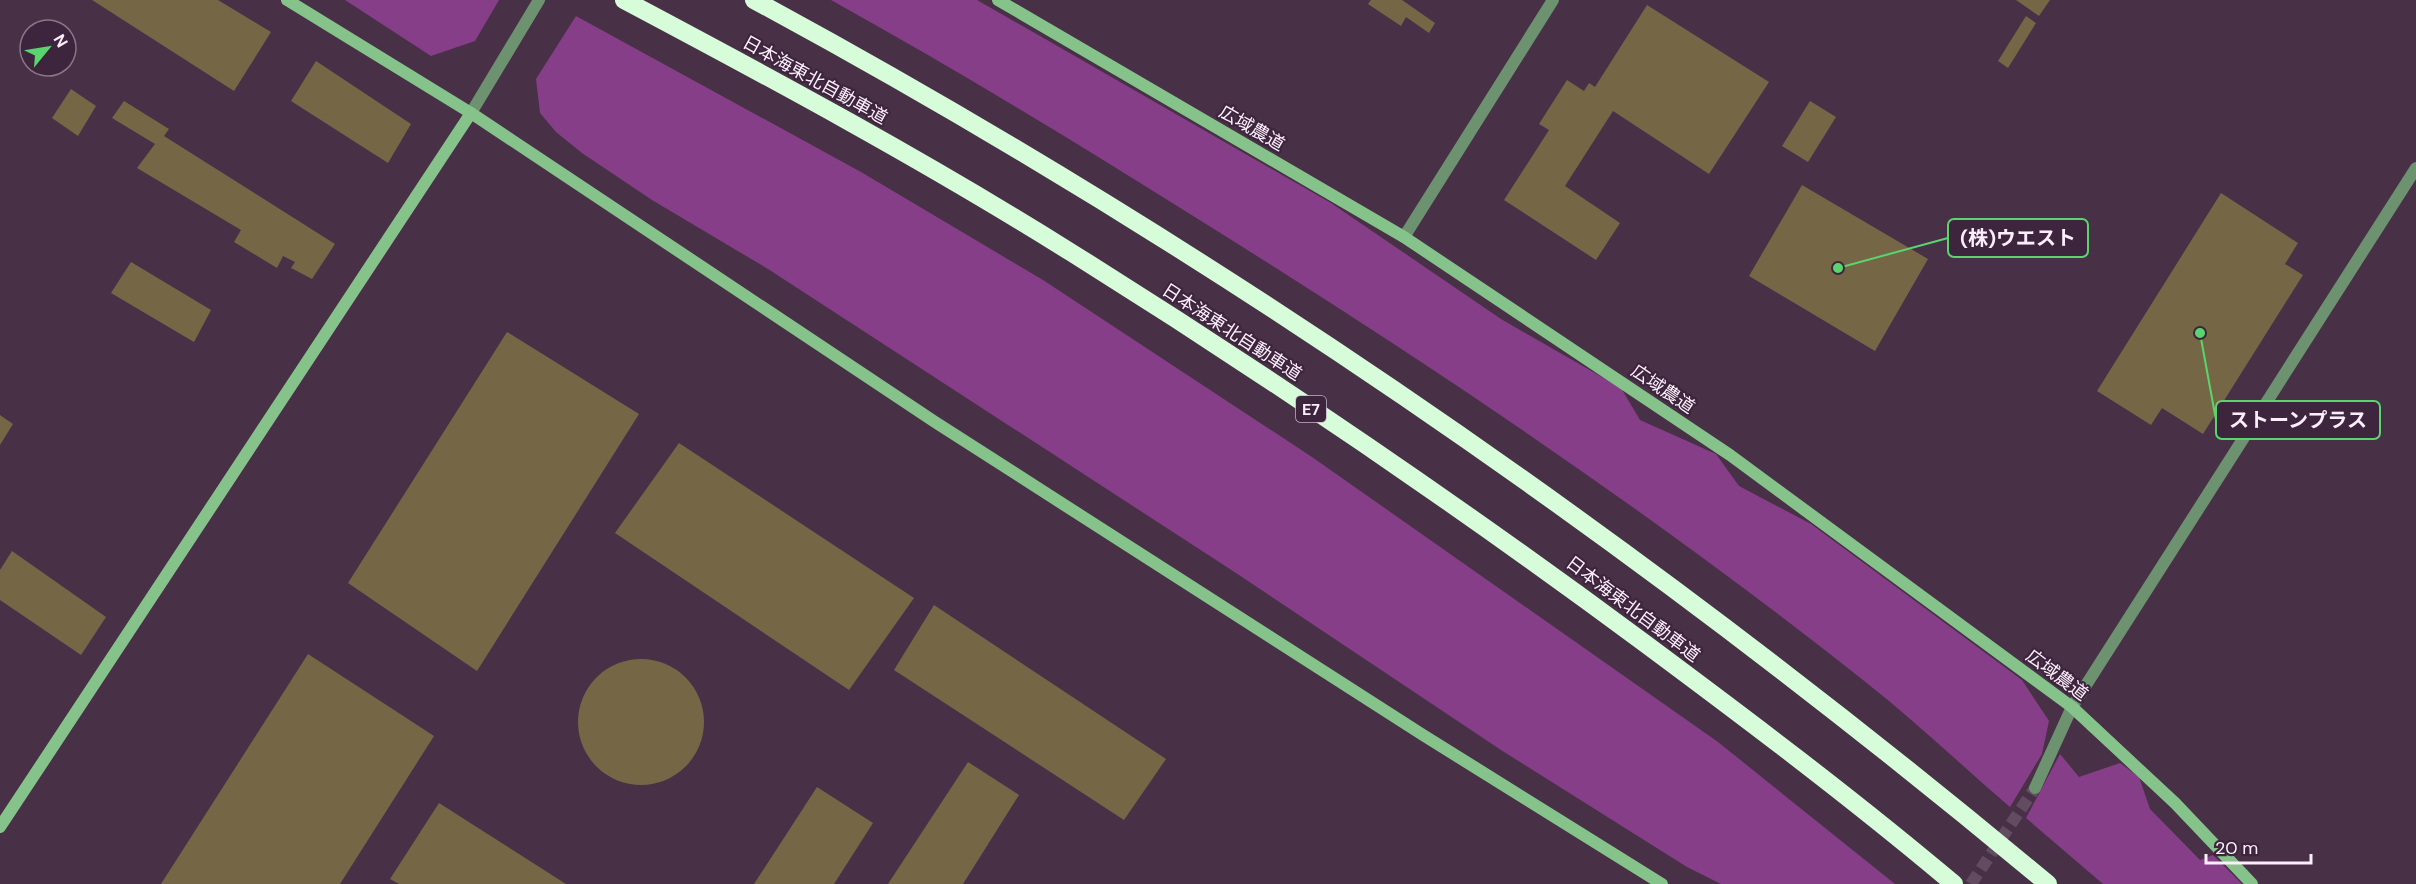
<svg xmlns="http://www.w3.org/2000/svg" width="2416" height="884" viewBox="0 0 2416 884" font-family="'DM Sans','Noto Sans JP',sans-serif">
	<rect width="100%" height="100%" fill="#483047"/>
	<g fill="#873e89">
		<polygon points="345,0 499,0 475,41 431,56"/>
		<path d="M831,0H977L1331,203L1501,319L1621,388L1640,420L1716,454L1739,486L1811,524L2022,680L2049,721L2042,754L2010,807C1961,765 1914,720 1863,680C1656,516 1438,369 1214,229C1088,150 961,72 831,0Z"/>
		<polygon points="576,16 861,172 1043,280 1312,457 1718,742 1895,884 1721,884 1687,867 1501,750 1236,573 768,269 652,200 582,153 556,132 540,113 536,79"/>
		<polygon points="2060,754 2079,777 2120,763 2139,777 2150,809 2200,860 2213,855 2242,884 2103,884 2026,818"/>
	</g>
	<g fill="#756646">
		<polygon points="92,0 218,0 271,32 234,91"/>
		<polygon points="1371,0 1402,0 1435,23 1429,33 1406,17 1401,26 1368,4"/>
		<polygon points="2016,0 2050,0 2039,16"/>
		<polygon points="1647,5 1769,82 1709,174 1613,111 1565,186 1620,223 1596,260 1504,200 1549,130 1539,124 1567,80 1584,91 1589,83 1595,87"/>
		<polygon points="2026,16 2036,23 2008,68 1998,61"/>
		<polygon points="316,61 411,124 388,163 291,101"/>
		<polygon points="71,89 96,106 78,136 52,118"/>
		<polygon points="124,101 169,129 164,136 335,244 312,279 291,268 295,262 283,256 277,268 234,242 241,230 137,168 155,144 112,118"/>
		<polygon points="1810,101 1836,117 1808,162 1782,146"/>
		<polygon points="1802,185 1928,259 1875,351 1749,276"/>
		<polygon points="2221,193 2298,243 2285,264 2303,275 2203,434 2162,408 2151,425 2097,391"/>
		<polygon points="131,262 211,310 194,342 111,293"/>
		<polygon points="507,332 639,414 477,671 348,583"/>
		<polygon points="0,415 13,424 0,445"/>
		<polygon points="679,443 914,598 849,690 615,533"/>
		<polygon points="12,551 106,617 81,655 0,600 0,570"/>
		<polygon points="934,605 1166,759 1124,820 894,670"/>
		<polygon points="308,654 434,736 340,884 161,884"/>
		<circle cx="641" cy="722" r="63"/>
		<polygon points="968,762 1019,795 963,884 888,884"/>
		<polygon points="817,787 873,823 834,884 754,884"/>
		<polygon points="439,803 566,884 399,884 390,879"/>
	</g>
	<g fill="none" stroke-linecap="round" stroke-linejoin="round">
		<polyline stroke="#634c62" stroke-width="12" stroke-dasharray="12 6" stroke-linecap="butt" points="1971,884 2035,788"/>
		<g stroke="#6c926f" stroke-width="12">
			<polyline points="471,113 539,0"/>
			<polyline points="1404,237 1553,0"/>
			<polyline points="2035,788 2072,707 2416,168"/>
		</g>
		<g stroke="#86c38b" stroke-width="12">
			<polyline points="287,0 471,113 935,422 1423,735 1662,884"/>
			<polyline points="998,0 1404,237 1730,455 2072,707 2175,803 2252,884"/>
			<polyline points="0,827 471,113"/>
		</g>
		<g stroke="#d7fcd9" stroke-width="18">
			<path d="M624,0C775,80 927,162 1072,253C1267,375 1458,505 1643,642C1748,720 1853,799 1954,884"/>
			<path d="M754,0C1215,249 1646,549 2048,884"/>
		</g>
	</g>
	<g text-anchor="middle" stroke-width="4.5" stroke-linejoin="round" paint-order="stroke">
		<rect fill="#3d263d" stroke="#c3b2c3" stroke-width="1.5" x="1296" y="396" width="30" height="26" rx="4.5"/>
		<g font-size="16" font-weight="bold" fill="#fdeefc">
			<text x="1311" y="415">E7</text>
		</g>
		<g font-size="18" fill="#fdeefc" stroke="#3d263d">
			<text transform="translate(815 80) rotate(29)" y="6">日本海東北自動車道</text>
			<text transform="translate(1252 128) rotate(30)" y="6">広域農道</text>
			<text transform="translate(1232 332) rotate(33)" y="6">日本海東北自動車道</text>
			<text transform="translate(1663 389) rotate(34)" y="6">広域農道</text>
			<text transform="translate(1633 609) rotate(37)" y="6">日本海東北自動車道</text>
			<text transform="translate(2057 675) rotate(37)" y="6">広域農道</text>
		</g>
	</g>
	<path fill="none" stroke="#5ad56e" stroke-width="2" d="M1838 268L1948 238M2200 333L2216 420"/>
	<g fill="#5ad56e" stroke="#3d263d" stroke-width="2">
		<circle cx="1838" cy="268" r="6"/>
		<circle cx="2200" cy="333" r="6"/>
	</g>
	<g fill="#3d263d" stroke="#5ad56e" stroke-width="2">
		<rect x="1948" y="219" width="140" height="38" rx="6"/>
		<rect x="2216" y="401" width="164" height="38" rx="6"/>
	</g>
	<g font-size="20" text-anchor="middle" font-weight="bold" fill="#fdeefc">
		<text x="2018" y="245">(株)ウエスト</text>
		<text x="2298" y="427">ストーンプラス</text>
	</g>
	<g transform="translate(48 48) rotate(60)"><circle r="28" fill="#3d263d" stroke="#8a7689" stroke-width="1.5"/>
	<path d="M0-4.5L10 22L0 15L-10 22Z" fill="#5ad56e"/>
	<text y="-9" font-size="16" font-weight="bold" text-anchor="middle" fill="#fdeefc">N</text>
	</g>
	<path d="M2206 854v9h105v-9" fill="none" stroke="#fdeefc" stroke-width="3"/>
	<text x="2215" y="854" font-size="18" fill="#fdeefc" stroke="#3d263d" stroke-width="4.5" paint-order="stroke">20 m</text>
</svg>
